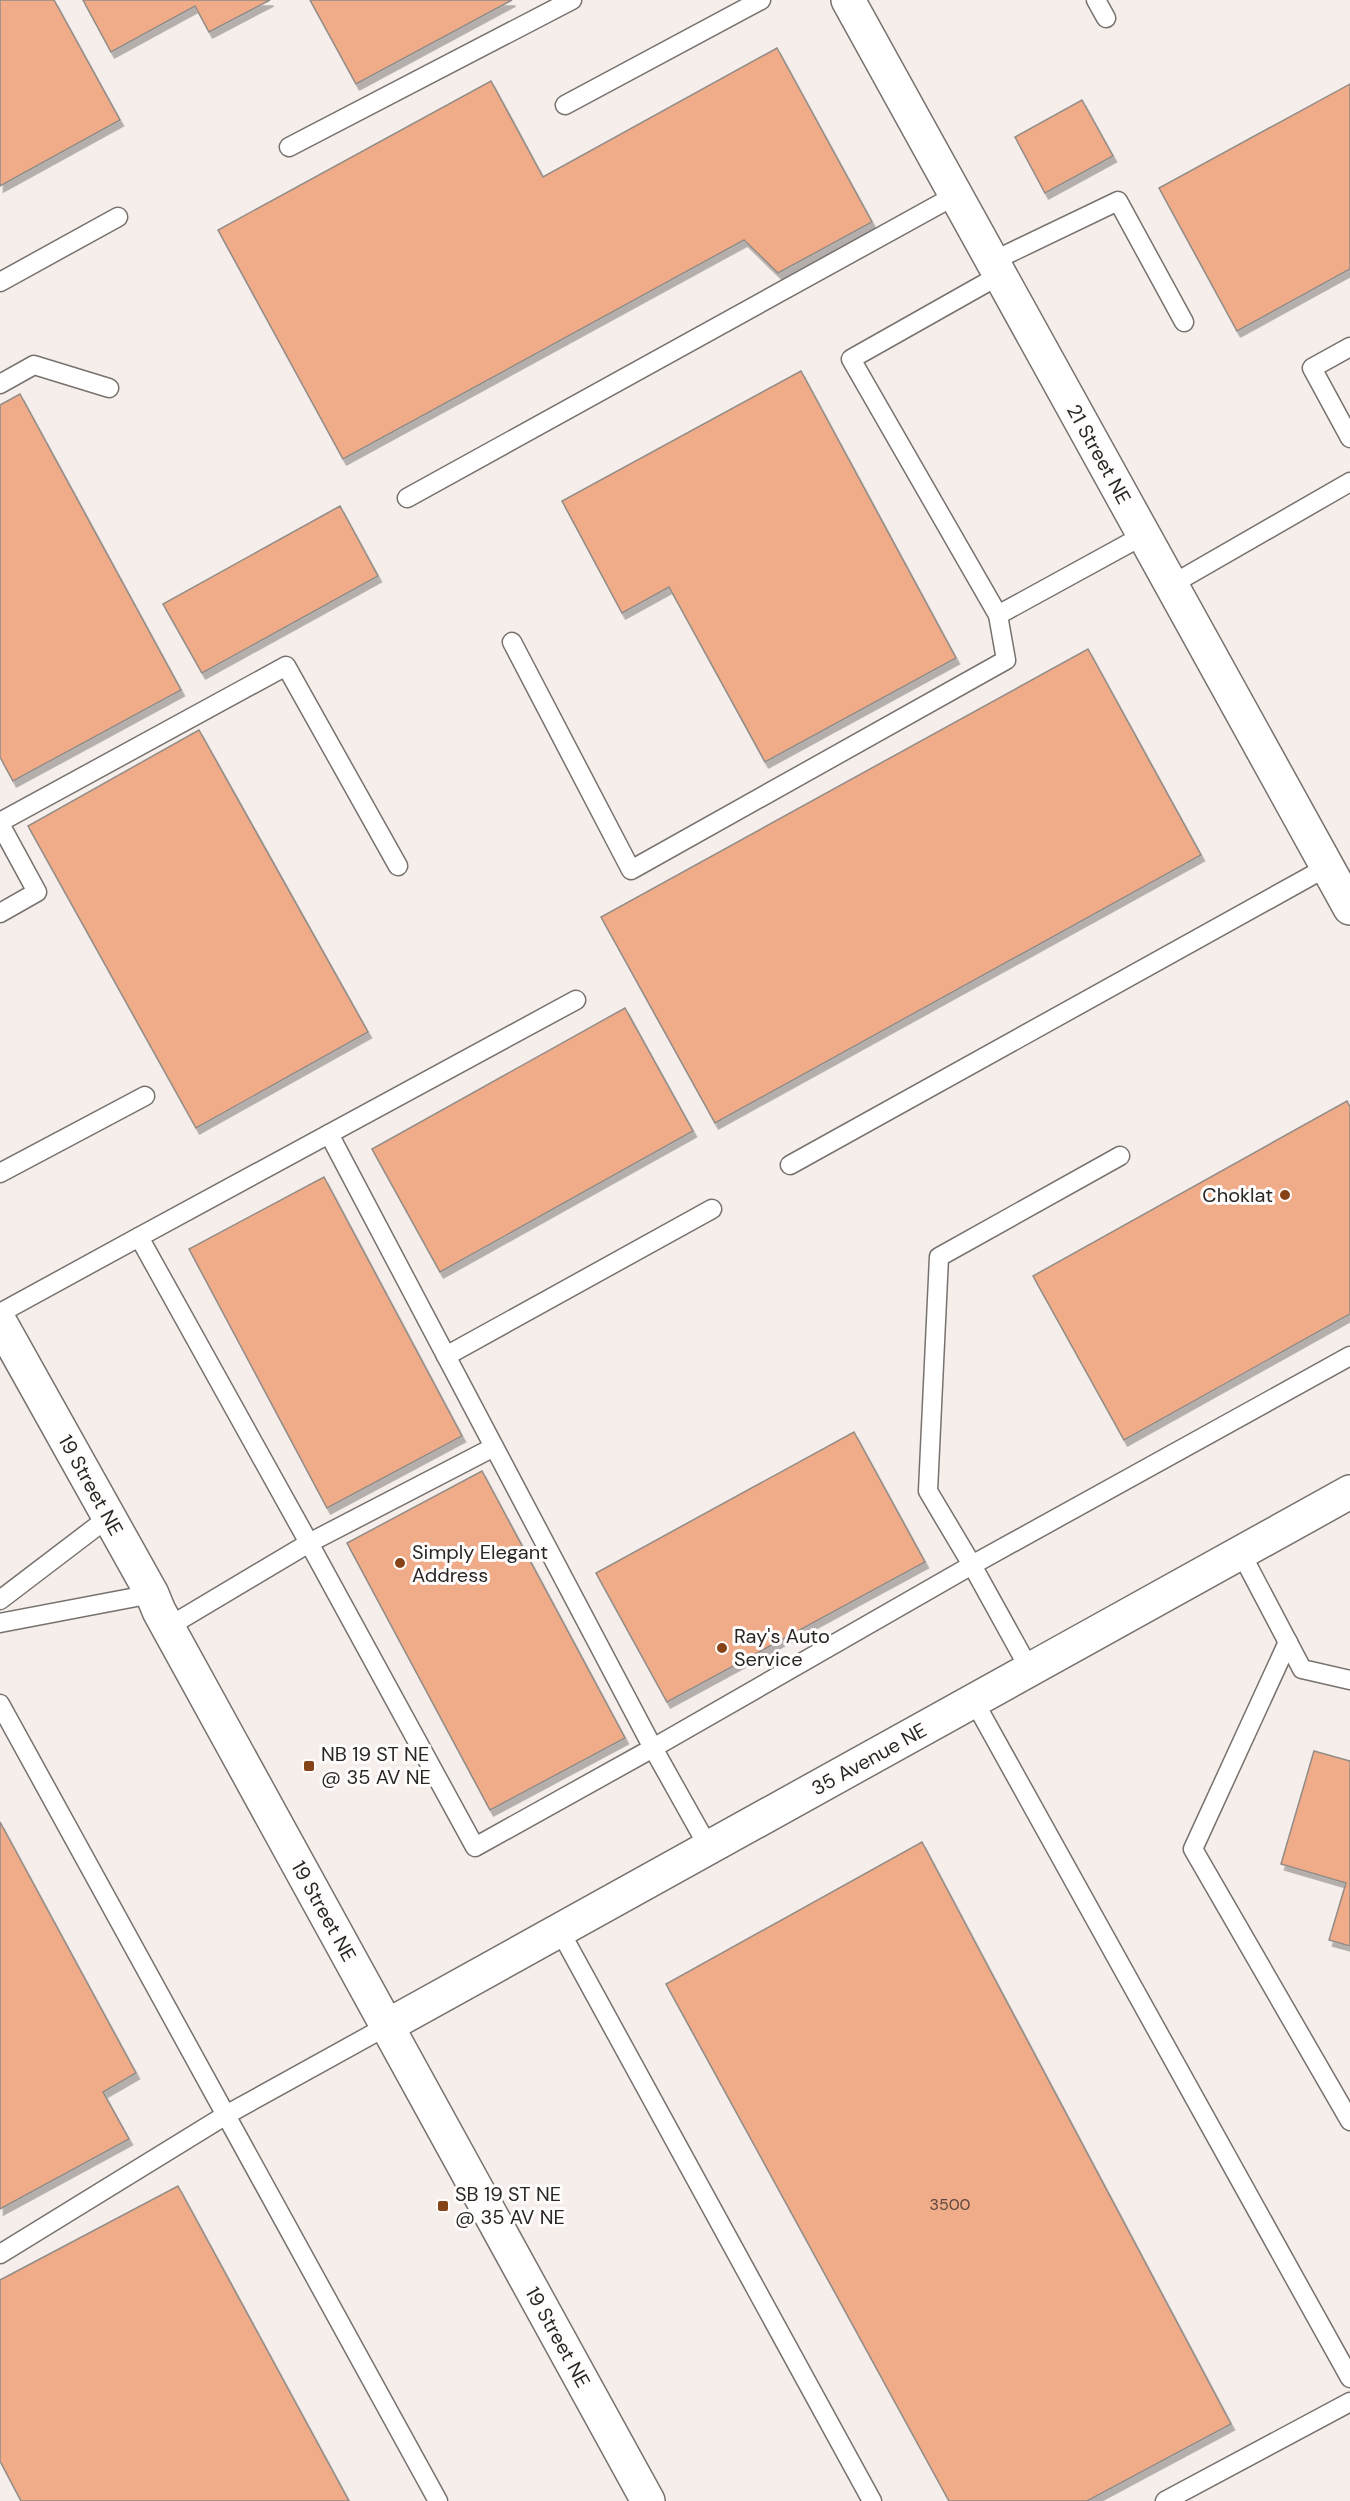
<svg xmlns="http://www.w3.org/2000/svg" width="1350" height="2501" viewBox="0 0 1350 2501" font-family="'DM Sans',sans-serif">
	<defs>
		<filter id="shadow"><feDropShadow dx="3.5" dy="6" stdDeviation="0" flood-color="#0004"/></filter>
	</defs>
	<rect width="100%" height="100%" fill="#f5eeea"/>
	<g fill="#f0ac88" stroke="#928c88" stroke-width="1.5" filter="url(#shadow)">
		<polygon points="0,0 54,0 120,120 0,186"/>
		<polygon points="83,0 270,0 209,32 195,6 111,52"/>
		<polygon points="310,0 512,0 356,84"/>
		<polygon points="777,48 872,222 778,273 744,240 343,459 218,230 491,81 543,177"/>
		<polygon points="1350,84 1350,269 1237,331 1159,188"/>
		<polygon points="1082,100 1113,156 1045,193 1015,137"/>
		<polygon points="801,371 956,658 765,762 669,587 622,613 562,501"/>
		<polygon points="20,394 181,690 13,781 0,757 0,405"/>
		<polygon points="340,506 378,576 202,673 163,604"/>
		<polygon points="1088,649 1201,855 715,1123 601,917"/>
		<polygon points="199,730 368,1032 196,1128 28,826"/>
		<polygon points="625,1008 693,1131 440,1272 372,1149"/>
		<polygon points="1347,1101 1350,1107 1350,1314 1124,1440 1033,1276"/>
		<polygon points="324,1177 462,1436 327,1508 189,1249"/>
		<polygon points="854,1432 925,1562 667,1702 596,1573"/>
		<polygon points="482,1471 625,1738 490,1810 347,1543"/>
		<polygon points="1314,1751 1350,1761 1350,1946 1329,1940 1346,1883 1281,1864"/>
		<polygon points="0,1822 136,2073 103,2092 129,2139 0,2209"/>
		<polygon points="922,1842 1231,2424 1087,2501 949,2501 666,1984"/>
		<polygon points="178,2186 349,2501 21,2501 0,2461 0,2280"/>
	</g>
	<g fill="none" stroke-linecap="round" stroke-linejoin="round">
		<g stroke="#78726e" stroke-width="21">
			<g id="lane">
				<polyline points="1096,0 1106,18"/>
				<polyline points="565,105 761,0"/>
				<polyline points="289,147 572,0"/>
				<polyline points="993,261 1118,201 1184,322"/>
				<polyline points="1000,275 851,359 998,615 1144,535"/>
				<polyline points="0,282 118,217"/>
				<polyline points="1350,347 1312,368 1350,438"/>
				<polyline points="0,384 34,365 109,388"/>
				<polyline points="407,498 956,195"/>
				<polyline points="1171,585 1350,482"/>
				<polyline points="512,642 631,870 1006,660 998,615"/>
				<polyline points="0,822 286,666 398,866"/>
				<polyline points="0,824 37,892 0,913"/>
				<polyline points="790,1165 1327,867"/>
				<polyline points="0,1173 145,1096"/>
				<polyline points="139,1237 576,1000"/>
				<polyline points="0,1313 139,1237 309,1543 494,1447"/>
				<polyline points="446,1356 712,1209"/>
				<polyline points="1241,1553 1302,1669 1350,1680"/>
				<polyline points="0,1600 109,1517"/>
				<polyline points="0,1623 152,1594"/>
				<polyline points="168,1627 309,1543 475,1847 653,1748 329,1134"/>
				<polyline points="1288,1642 1193,1849 1350,2121"/>
				<polyline points="1030,1670 972,1565 1350,1356"/>
				<polyline points="974,1701 1350,2378"/>
				<polyline points="0,1704 438,2501"/>
				<polyline points="709,1848 653,1748 972,1565 928,1491 939,1257 1120,1156"/>
				<polyline points="560,1931 872,2501"/>
				<polyline points="0,2254 226,2115 387,2026"/>
				<polyline points="1165,2501 1350,2402"/>
			</g>
		</g>
		<g stroke="#78726e" stroke-width="36">
			<g id="street">
				<polyline points="848,0 1350,908"/>
				<polyline points="387,2026 1350,1492"/>
			</g>
		</g>
		<g stroke="#78726e" stroke-width="36">
			<polyline id="secondary" points="0,1322 152,1594 159,1611 648,2501"/>
		</g>
		<use href="#lane" stroke="#fff" stroke-width="18"/>
		<use href="#street" stroke="#fff" stroke-width="33"/>
		<use href="#secondary" stroke="#fff" stroke-width="33"/>
	</g>
	<g fill="#874318" stroke="#fffcfb" stroke-width="2">
		<circle cx="1285" cy="1195" r="6"/>
		<circle cx="400" cy="1563" r="6"/>
		<circle cx="722" cy="1648" r="6"/>
		<rect x="303" y="1760" width="12" height="12" rx="3"/>
		<rect x="437" y="2200" width="12" height="12" rx="3"/>
	</g>
	<g text-anchor="middle" stroke-width="6" stroke-linejoin="round" paint-order="stroke">
		<g font-size="16" fill="#5b483e">
			<text x="950" y="2210">3500</text>
		</g>
		<g font-size="20" fill="#292725" stroke="#fffcfb">
			<text transform="translate(1099 454) rotate(61)" y="7">21 Street NE</text>
			<text transform="translate(91 1485) rotate(61)" y="7">19 Street NE</text>
			<text transform="translate(869 1759) rotate(-29)" y="7">35 Avenue NE</text>
			<text transform="translate(324 1911) rotate(61)" y="7">19 Street NE</text>
			<text transform="translate(558 2337) rotate(61)" y="7">19 Street NE</text>
		</g>
		<g font-size="20" fill="#292725" stroke="#fffcfb" text-anchor="start">
			<text x="1273" y="1202" text-anchor="end">Choklat</text>
			<text x="412" y="1559">Simply Elegant<tspan x="412" dy="23">Address</tspan></text>
			<text x="734" y="1643">Ray's Auto<tspan x="734" dy="23">Service</tspan></text>
			<text x="321" y="1761">NB 19 ST NE<tspan x="321" dy="23">@ 35 AV NE</tspan></text>
			<text x="455" y="2201">SB 19 ST NE<tspan x="455" dy="23">@ 35 AV NE</tspan></text>
		</g>
	</g>
</svg>
